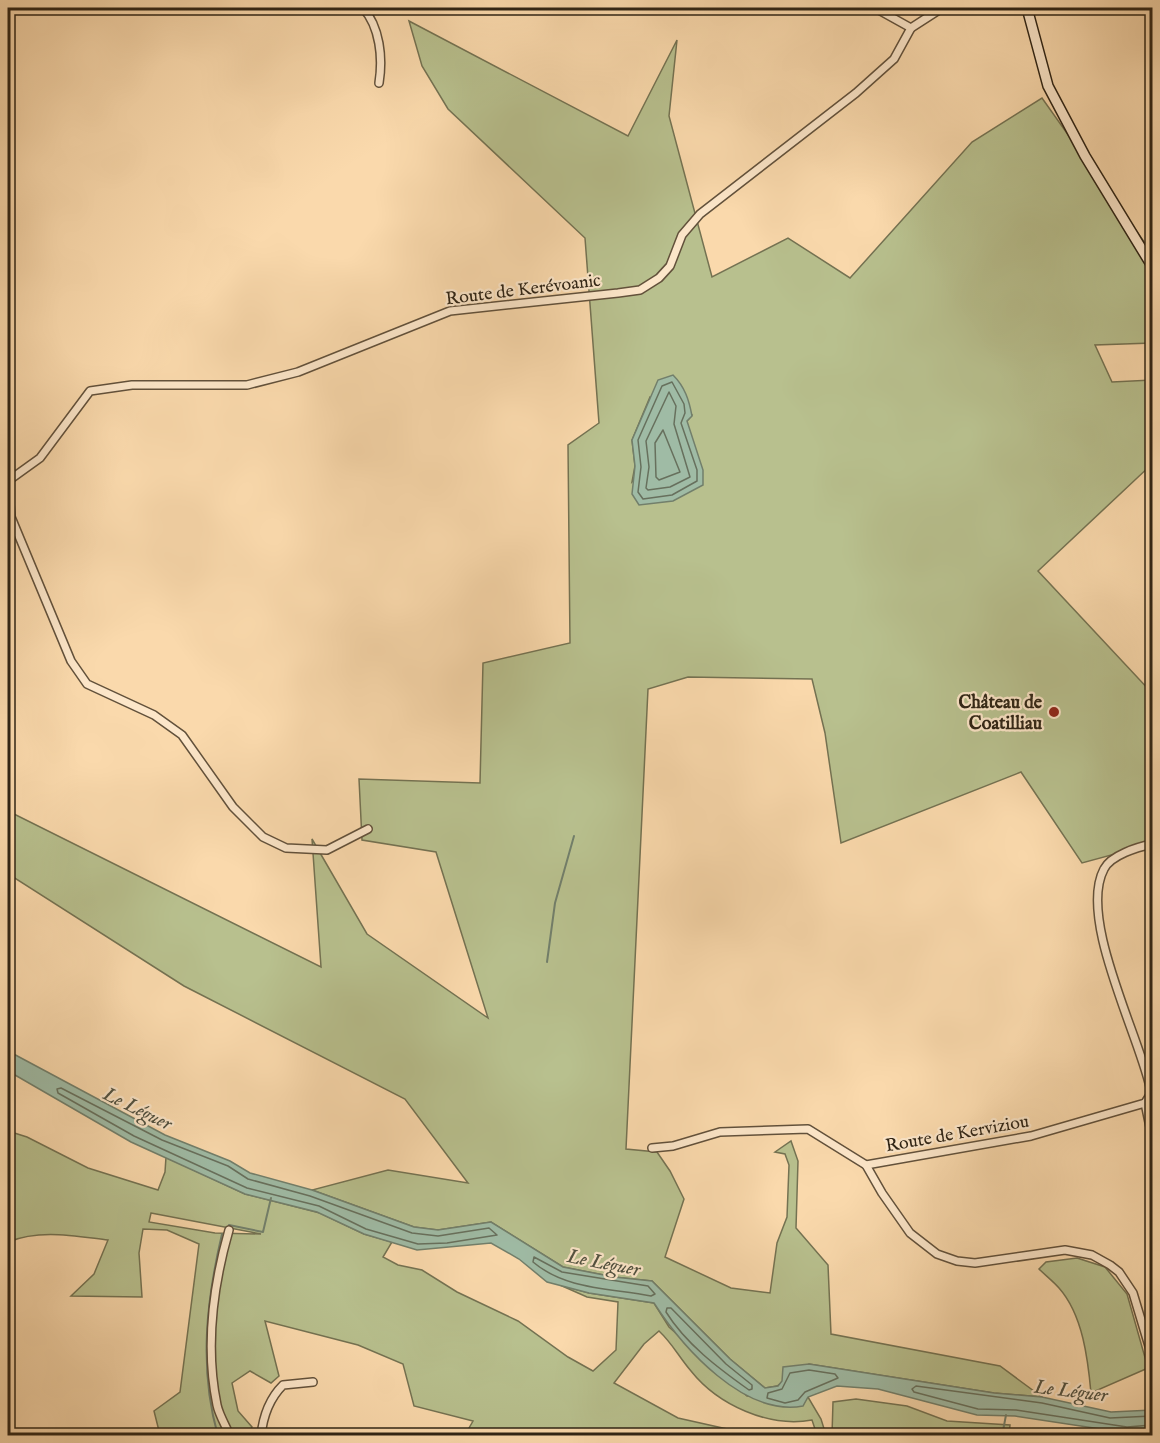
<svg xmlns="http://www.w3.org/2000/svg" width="1160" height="1443" viewBox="0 0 1160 1443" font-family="'IM FELL English',serif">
	<rect width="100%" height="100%" fill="#fad9ac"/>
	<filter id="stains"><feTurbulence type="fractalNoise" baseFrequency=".00333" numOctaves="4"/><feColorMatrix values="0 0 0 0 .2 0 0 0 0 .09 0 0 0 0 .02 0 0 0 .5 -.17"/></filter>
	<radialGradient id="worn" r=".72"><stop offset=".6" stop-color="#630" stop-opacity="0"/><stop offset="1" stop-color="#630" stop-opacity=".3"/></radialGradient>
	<g fill="#b8c08e" stroke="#747252" stroke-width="1.5" fill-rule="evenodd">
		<path d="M409,21L628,136L677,40L669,116L712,277L788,238L850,278L972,142L1042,98L1152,253V343L1095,345L1112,382L1152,380V464L1038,571L1152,693V844L1082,863L1021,772L841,843L825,733L812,679L688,677L648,689L626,1149L657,1152L670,1171L684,1199L665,1257L731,1288L770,1293L777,1243L787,1217L789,1165L785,1154L775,1152L791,1141L798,1161L796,1228L828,1265L831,1334L1000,1366L1042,1397L994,1393L809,1364L777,1386L765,1388L730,1359L652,1281L614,1277L563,1267L491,1222L438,1230L414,1227L312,1190L388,1170L468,1183L405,1099L184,986L13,877L8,870V811L321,967L312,839L367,934L488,1018L436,852L362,840L359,779L480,783L483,663L570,643L568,445L599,423L585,238L448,109L422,66ZM650,397L692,415L687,421L688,431L632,482L635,466L632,440Z"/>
		<path d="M8,1131L27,1137L88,1168L158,1190L165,1172L166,1157L245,1194L320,1213L364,1234L392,1242L383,1257L398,1265L422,1270L457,1292L518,1321L568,1357L593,1371L616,1350L618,1302L587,1297L560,1285L589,1293L654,1303L669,1327L747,1396L808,1397L821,1419L826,1435H817L812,1420C769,1428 718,1405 691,1371C679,1357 672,1343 659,1331L644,1344L614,1383L678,1418L754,1435H465L473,1421L414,1406L403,1364L358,1345L265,1321L279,1376L271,1383L250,1371L232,1383L238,1411L252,1427L249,1435H160L154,1411L180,1392L199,1244L167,1230L143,1229L139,1253L142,1297L71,1296L94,1274L108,1240C74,1236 40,1229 8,1242ZM151,1213L261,1234L215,1233L149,1222Z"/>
		<path d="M1077,1258L1105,1267L1127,1294L1148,1368L1091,1393C1088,1360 1083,1315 1059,1288C1053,1281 1045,1275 1039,1269L1046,1262Z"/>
		<polygon points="856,1399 907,1406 947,1421 1010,1425 1009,1435 832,1435 833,1402"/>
	</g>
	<g fill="#9fbba5" stroke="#727f6b" stroke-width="1.5">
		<path d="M673,375C685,387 689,400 692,416L687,421L703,470V485L673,501L639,505L632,494L635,466L632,440L658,380Z"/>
		<path d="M8,1051L165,1135L230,1161L250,1173L312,1190L414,1227L438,1230L491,1222L563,1267L614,1277L652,1281L730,1359L765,1388L778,1386L782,1381L783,1367L809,1364L994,1393L1042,1397L1111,1412L1152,1410V1431L1127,1433L1015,1416L977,1415L878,1389L837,1386L808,1397L803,1406C744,1417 683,1348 654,1303L589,1293L547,1282L519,1259L491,1243L417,1250L364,1234L317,1212L245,1194L131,1142L8,1071Z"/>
	</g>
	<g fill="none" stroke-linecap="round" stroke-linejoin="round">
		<g stroke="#67705d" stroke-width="1.5">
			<polygon points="672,382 684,404 685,413 681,423 697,470 697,481 672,495 643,499 638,492 641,467 638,440 662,386"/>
			<polygon points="669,392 676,406 674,424 690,477 670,487 648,490 646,488 649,467 646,441"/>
			<polygon points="663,430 680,472 659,480 656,477 655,443"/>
			<polygon points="61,1088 162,1140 228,1166 248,1179 310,1196 412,1233 438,1236 489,1228 497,1235 447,1243 418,1244 366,1229 319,1206 247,1188 134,1136 58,1093 57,1089"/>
			<path d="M534,1257L562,1272L648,1286L655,1294L651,1296C611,1288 566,1290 533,1262Z"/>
			<path d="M667,1308H671L726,1364L752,1385V1389L749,1390C718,1368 686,1344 666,1312Z"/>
			<polygon points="809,1370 835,1374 838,1378 805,1392 798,1400 785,1403 767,1398 768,1393 782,1389 790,1373"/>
			<polyline points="1152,1416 1110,1418 1042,1403 916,1386 912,1389 914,1392 978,1409 1016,1410 1127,1427 1152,1425"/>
		</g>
		<g stroke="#727f6b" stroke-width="2">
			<polyline points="547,962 555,903 574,836"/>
			<polyline points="229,1225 263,1232 271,1198"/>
			<path d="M218,1436C199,1369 206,1302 222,1234"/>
			<polyline points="1002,1436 1006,1415"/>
		</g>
		<g stroke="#62513b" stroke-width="10">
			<g id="minor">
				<path d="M363,8C380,27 383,58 379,83"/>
				<polyline points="875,8 911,28"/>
				<polyline points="8,481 40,458 90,391 132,385 247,385 298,372 450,311 618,293 640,290 659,278 670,266 682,235 700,214 856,93 894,59 911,28 942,8"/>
				<polyline points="8,481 11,517 71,661 87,684 154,715 182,735 233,807 263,837 286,848 327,850 368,829"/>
				<polyline points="1145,1103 1152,1137"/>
				<polyline points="652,1148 673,1146 720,1132 808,1129 866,1165 882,1193 910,1233 937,1254 957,1261 975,1263 1065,1250 1092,1255 1110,1265 1119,1272 1133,1293 1152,1356"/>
				<path d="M866,1165L1031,1136L1145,1103L1150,1095V1087C1138,1033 1078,918 1104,869C1111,855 1138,847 1152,844"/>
				<path d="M229,1230C213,1286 205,1347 217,1405C219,1415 226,1426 230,1436"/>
				<path d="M261,1436C263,1416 270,1398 283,1385L313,1382"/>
			</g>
		</g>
		<g stroke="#2f2415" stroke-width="12">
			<polyline id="secondary" points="1027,8 1048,86 1085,156 1152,266"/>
		</g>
		<use href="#minor" stroke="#fce6c9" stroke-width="7"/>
		<use href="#secondary" stroke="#fce6c9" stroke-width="9"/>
	</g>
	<circle fill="#8f2418" stroke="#fce6c9" stroke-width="2" cx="1054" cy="712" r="6"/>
	<g text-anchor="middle" stroke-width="4.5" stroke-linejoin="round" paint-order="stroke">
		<g font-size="18" fill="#2f2415" stroke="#fce6c9">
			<text transform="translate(523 289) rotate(-7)" y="6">Route de Kerévoanic</text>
			<text transform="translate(957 1133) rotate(-10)" y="6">Route de Kerviziou</text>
		</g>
		<g font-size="18" font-weight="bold" fill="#2f2415" stroke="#fce6c9" text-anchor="end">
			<text x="1042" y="708">Château de<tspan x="1042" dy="21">Coatilliau</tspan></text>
		</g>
		<g font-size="20" font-style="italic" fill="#515140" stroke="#fce6c9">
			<text transform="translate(138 1108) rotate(26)" y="7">Le Léguer</text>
			<text transform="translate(604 1262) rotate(11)" y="7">Le Léguer</text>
			<text transform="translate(1071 1390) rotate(7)" y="7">Le Léguer</text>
		</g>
	</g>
	<rect width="1160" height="1443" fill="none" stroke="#fad9ac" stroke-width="30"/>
	<rect x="9" y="9" width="1142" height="1425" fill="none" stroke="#2f2415" stroke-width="3"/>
	<rect x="15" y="15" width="1130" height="1413" fill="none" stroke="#2f2415" stroke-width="1.5"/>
	<rect width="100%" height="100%" filter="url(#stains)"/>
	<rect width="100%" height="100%" fill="url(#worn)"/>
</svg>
